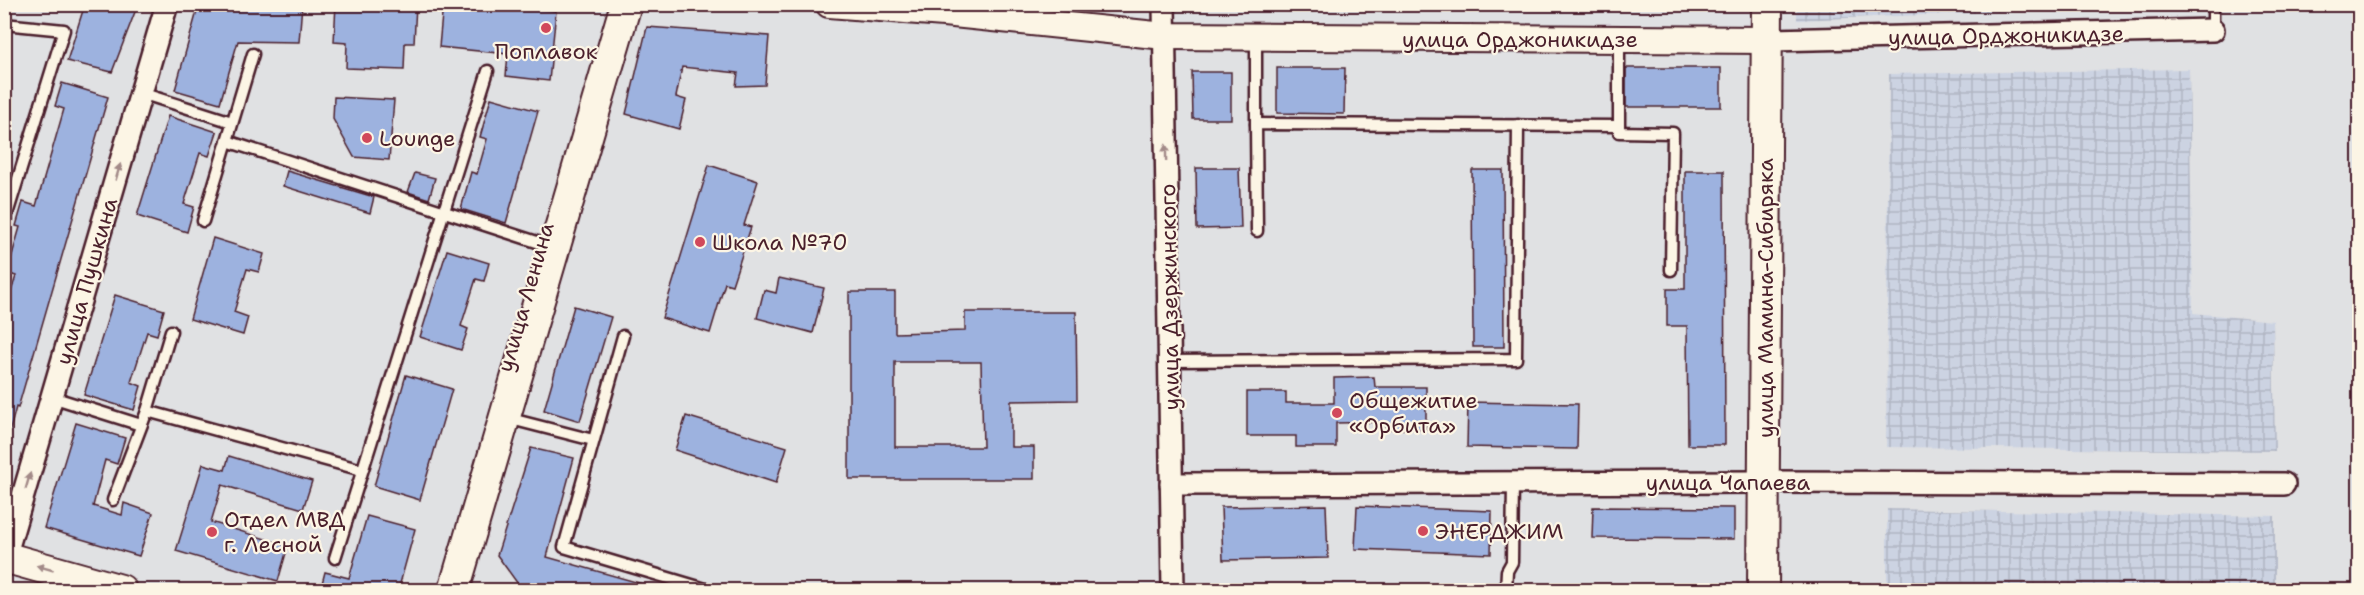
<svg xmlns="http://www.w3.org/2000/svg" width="2364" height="595" viewBox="0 0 2364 595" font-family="'Shantell Sans',sans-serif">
	<defs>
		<pattern id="industrial-grid" width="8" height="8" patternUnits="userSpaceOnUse" patternTransform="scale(1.5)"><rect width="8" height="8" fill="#ccd3e2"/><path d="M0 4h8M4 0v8" fill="none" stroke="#b1b5c2"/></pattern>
	</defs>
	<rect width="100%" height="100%" fill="#e0e1e3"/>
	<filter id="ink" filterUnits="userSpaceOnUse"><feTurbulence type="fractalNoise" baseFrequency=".0167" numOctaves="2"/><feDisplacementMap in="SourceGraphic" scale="12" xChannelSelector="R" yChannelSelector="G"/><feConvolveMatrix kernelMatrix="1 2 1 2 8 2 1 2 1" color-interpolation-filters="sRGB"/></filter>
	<g filter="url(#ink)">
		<g fill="url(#industrial-grid)">
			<polygon points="1797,4 2169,4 2169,5 1797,20"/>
			<polygon points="2189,69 2193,313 2273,321 2275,451 1886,447 1889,74"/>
			<polygon points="1887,509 2275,516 2275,590 1887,590"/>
		</g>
		<g fill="#9db2df" stroke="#4a1f2b" stroke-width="1.5" fill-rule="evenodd">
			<polygon points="85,4 138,4 112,72 67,61"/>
			<polygon points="199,4 302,4 299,42 238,41 220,103 175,90"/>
			<polygon points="336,4 416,4 414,43 405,43 404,70 346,68 347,43 334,42"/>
			<polygon points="443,4 494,4 556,11 549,81 506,76 508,54 439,47"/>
			<polygon points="647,27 769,36 765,85 736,86 738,73 682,67 676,97 686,100 679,129 626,114"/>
			<polygon points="1277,68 1345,68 1344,114 1277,113"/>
			<rect x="1626" y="68" width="95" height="39"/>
			<polygon points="1192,72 1231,72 1231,119 1193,119"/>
			<polygon points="62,83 108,97 18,408 16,407 9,434 4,433 4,314 16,276 7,273 20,227 16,226 23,202 36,206 64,109 55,106"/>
			<polygon points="334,97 394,100 389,160 354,157 333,119"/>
			<polygon points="491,98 538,111 506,223 461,209 471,172 477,174 487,139 480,137"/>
			<polygon points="168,116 217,132 209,156 200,153 184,204 194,207 187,232 137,216"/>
			<polygon points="709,165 758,181 744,225 751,227 732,285 725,283 710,333 662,318"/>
			<polygon points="1196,168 1239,168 1241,228 1197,229"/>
			<polygon points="1472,170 1503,170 1504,347 1473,347"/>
			<polygon points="287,171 374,197 370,213 283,186"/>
			<polygon points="1685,171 1724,171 1725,445 1688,445 1687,326 1667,326 1667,289 1685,289"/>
			<polygon points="415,173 435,178 429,199 408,192"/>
			<polygon points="213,238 264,254 259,272 247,269 234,312 248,317 243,335 190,319"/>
			<polygon points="447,250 489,263 484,281 476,279 461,326 468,329 461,350 420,337"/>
			<polygon points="779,278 824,288 813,333 757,318 764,290 776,293"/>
			<path d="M849,292H895V333L965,331V312H1076L1077,400L1011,401V447H1034V479H849ZM895,362H981L983,447H895Z"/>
			<polygon points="115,295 164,310 157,335 147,332 131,382 141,386 134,410 84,395"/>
			<polygon points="574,306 611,317 580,421 544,410"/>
			<polygon points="406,375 452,389 420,500 374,486"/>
			<polygon points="1374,377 1375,387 1426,387 1426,429 1386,429 1386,422 1336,423 1336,447 1296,447 1296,436 1247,436 1247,392 1286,392 1286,403 1334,403 1334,378"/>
			<polygon points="1468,402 1578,404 1577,449 1467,447"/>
			<polygon points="686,416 787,447 776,483 675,450"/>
			<polygon points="76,423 125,438 117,464 105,460 93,506 122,515 124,503 153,513 139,556 44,528"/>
			<polygon points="531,448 574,458 547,557 650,586 649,591 523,591 497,555"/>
			<polygon points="229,456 312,481 303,509 222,485 211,522 288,546 278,581 176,551 203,464 225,470"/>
			<polygon points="1326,505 1328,558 1223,560 1221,507"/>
			<polygon points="1357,506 1492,511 1491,554 1355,549"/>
			<polygon points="1593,507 1734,508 1734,539 1592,538"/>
			<polygon points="367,516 415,529 398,591 320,591 325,572 349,578"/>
		</g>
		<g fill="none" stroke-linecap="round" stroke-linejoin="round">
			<g stroke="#4a1f2b" stroke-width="15">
				<g id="service">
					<polyline points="2213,4 2213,30"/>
					<polyline points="4,24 64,30 4,224"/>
					<polyline points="1256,37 1256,124"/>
					<polyline points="1619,40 1619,132 1673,133 1671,270"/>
					<polyline points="141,93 232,122"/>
					<polyline points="227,141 253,54"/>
					<polyline points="203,221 227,141 540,243"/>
					<polyline points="1257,231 1256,124 1619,126"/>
					<polyline points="171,331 147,411 362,470"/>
					<polyline points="623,336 564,547 709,590"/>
					<polyline points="1170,361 1516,359 1518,125"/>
					<polyline points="52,397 141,425"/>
					<polyline points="507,418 593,440"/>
					<polyline points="113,500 147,411"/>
					<polyline points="335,558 488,71"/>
					<polyline points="1506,590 1507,571 1512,562 1513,483"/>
				</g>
			</g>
			<g stroke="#4a1f2b" stroke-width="26">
				<g id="minor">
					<polyline points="1164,4 1173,590"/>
					<polyline points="1767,40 2213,30"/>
					<polyline points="1171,484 1764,482 2284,484"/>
					<polyline points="5,557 167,4"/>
				</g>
			</g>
			<g stroke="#4a1f2b" stroke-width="30">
				<polyline id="tertiary" points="829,4 944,13 1165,36 1767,40"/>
			</g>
			<g stroke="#4a1f2b" stroke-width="34">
				<g id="secondary">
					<polyline points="4,557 121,590"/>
					<polyline points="454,590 626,4"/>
					<polyline points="1763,590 1767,4"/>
				</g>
			</g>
			<use href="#service" stroke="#fcf5e5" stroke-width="10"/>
			<use href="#minor" stroke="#fcf5e5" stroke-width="21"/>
			<use href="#tertiary" stroke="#fcf5e5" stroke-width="26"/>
			<use href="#secondary" stroke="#fcf5e5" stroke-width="30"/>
		</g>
		<defs><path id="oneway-solid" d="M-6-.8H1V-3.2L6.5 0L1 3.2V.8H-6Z" transform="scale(1.5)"/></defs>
		<g fill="#a38a88">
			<use href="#oneway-solid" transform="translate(1166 153) rotate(-91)"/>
			<use href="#oneway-solid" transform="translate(118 172) rotate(-74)"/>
			<use href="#oneway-solid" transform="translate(28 481) rotate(-74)"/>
			<use href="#oneway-solid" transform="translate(45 568) rotate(-164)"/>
		</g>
	</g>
	<g fill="#d1495b" stroke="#fcf5e5" stroke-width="2">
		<circle cx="546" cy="28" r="6"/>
		<circle cx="367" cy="138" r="6"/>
		<circle cx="700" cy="242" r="6"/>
		<circle cx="1337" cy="413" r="6"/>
		<circle cx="1423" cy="531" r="6"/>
		<circle cx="212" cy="532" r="6"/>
	</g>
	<g text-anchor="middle" stroke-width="4.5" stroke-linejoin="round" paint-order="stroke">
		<g font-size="22" fill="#4a1f2b" stroke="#fcf5e5">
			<text transform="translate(2006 35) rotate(-1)" y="8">улица Орджоникидзе</text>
			<text x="1520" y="47">улица Орджоникидзе</text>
			<text transform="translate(86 281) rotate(-74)" y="8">улица Пушкина</text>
			<text transform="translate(525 297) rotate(-74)" y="8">улица Ленина</text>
			<text transform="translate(1169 297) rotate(-91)" y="8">улица Дзержинского</text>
			<text transform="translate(1765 298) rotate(-90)" y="8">улица Мамина-Сибиряка</text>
			<text x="1728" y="490">улица Чапаева</text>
		</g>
		<g font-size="22" fill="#4a1f2b" stroke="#fcf5e5" text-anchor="start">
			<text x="546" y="59" text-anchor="middle">Поплавок</text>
			<text x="379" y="146">Lounge</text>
			<text x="712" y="250">Школа №70</text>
			<text x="1349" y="408">Общежитие<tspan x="1349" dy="25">«Орбита»</tspan></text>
			<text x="224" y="527">Отдел МВД<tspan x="224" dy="25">г. Лесной</tspan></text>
			<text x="1435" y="539">ЭНЕРДЖИМ</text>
		</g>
	</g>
	<rect width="2364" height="595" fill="none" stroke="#fcf5e5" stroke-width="24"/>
	<rect x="12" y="12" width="2340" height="571" fill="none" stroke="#4a1f2b" stroke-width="2" filter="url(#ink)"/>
</svg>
